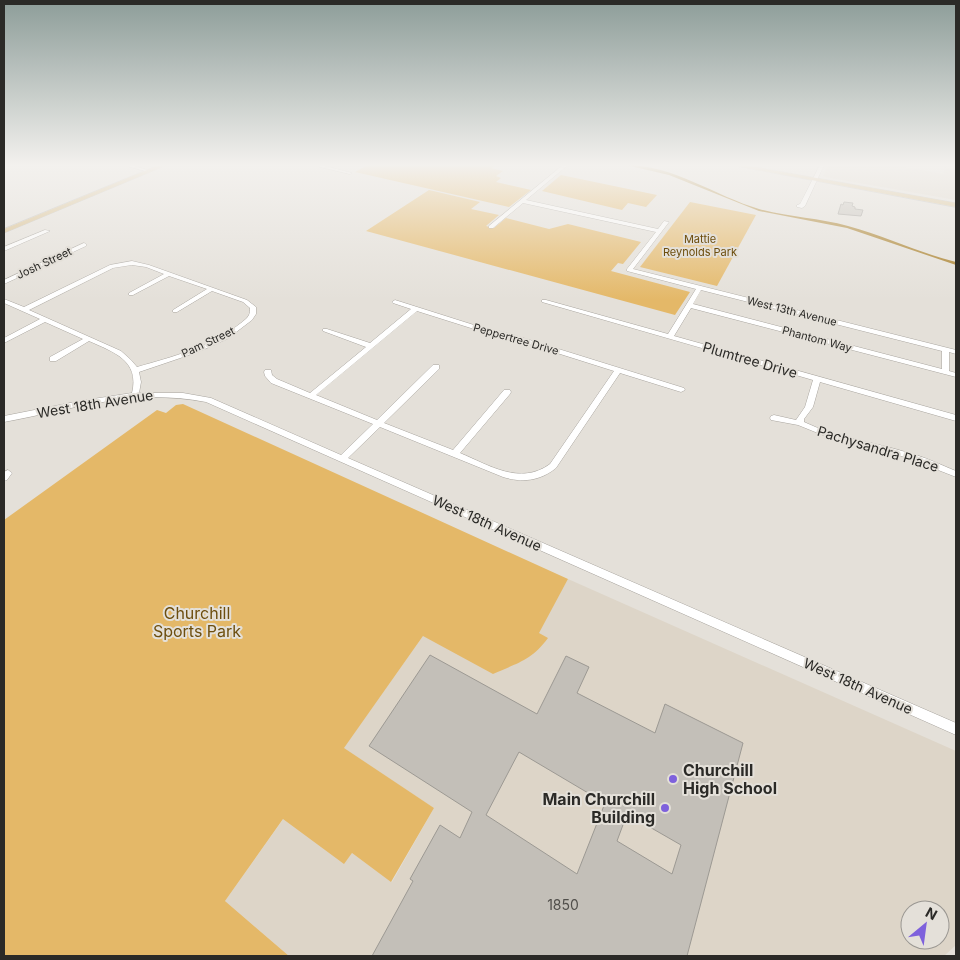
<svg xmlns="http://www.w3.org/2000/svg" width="960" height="960" viewBox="0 0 960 960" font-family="Inter,sans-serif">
	<rect width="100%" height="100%" fill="#e4e0d9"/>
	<g fill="#ddd5c8" fill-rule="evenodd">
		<polygon points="828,165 893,165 944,174 944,167 956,169 956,200 825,177 823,176"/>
		<path d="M568,579L956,751V945L944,956H289L225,901L284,818L344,863L352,853L392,882L434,808L343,749L423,636L538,633ZM910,910H940V940H910Z"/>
	</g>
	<g fill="#e4b868">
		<polygon points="368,165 496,165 491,168 503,171 496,176 501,178 496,182 531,190 509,207 355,172"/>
		<polygon points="561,175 657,195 646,207 628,203 622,210 542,191"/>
		<polygon points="429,190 480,202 471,209 499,215 486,226 494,228 506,218 549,229 568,224 641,242 623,264 618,263 611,271 690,292 675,315 366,231"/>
		<polygon points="690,202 756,215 717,286 640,267"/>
		<path d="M183,404L568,579L539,633L548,638C531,661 517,663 493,674L423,636L344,748L434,808L391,882L352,853L344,864L283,819L225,901L289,956H4V520L157,410L166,413L176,405Z"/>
	</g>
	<path fill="#a67b22" d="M626,165C674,165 715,196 759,209C788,217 819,218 848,226C885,236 919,253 956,262V265L847,228L759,211L669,175Z"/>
	<g fill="#c3bfb8" stroke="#9c9993" fill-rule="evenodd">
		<polygon points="844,202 853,203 852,206 855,207 855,209 863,210 861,216 838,214 841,204 843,205"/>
		<path d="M430,655L537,714L566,656L589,667L577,693L655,733L665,704L743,743L687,956H372L413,881L410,879L440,825L460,838L472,812L369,746ZM519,752L605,803L577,874L486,815ZM627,814L681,845L672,874L617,841Z"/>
	</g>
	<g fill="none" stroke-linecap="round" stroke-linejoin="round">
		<g stroke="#a9a59f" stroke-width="1">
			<g id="minor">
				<polygon points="123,165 131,165 151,171 149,172"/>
				<polygon points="312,165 321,165 352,173 350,174"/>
				<path d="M563,165H568L526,200L658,229L664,221L669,222L633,269L956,350V354L949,352V371L956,373V377L691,308L674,336L956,415V421L820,382L813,407L804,419V422C837,438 874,442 909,453C925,457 941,465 956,471V477L905,457L840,442L798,425L771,420L770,418L771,416L774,415L796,420L805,407L813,380L542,302V300H546L668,334L696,289L627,271V269L656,232L523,203L493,228H489V226ZM701,290L942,351V369L693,304Z"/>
				<polygon points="820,165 824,165 805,206 802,208 797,207 797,205 800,204"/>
				<polygon points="45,230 50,231 4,251 4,247"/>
				<polygon points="84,243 86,244 86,246 4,284 4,280"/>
				<path d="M132,261L149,265L247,300L256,307V314L252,320L227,339L198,352L139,372L141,382L139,393H183L211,398L341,455L373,424L271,383L265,376L264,372L265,370H271L272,375L277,379L310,393L366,347L323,331V329H327L370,343L411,309L393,303L392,302L395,300L477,326L507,333L684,388L685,390L681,392L620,373L556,468C540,481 522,483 503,477L380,427L348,458L956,723V735L206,402C132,388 75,409 4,422V416L80,401L132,393C140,360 113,352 89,341L56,361H50V357L83,339L45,322L4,343V338L40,319L4,303V299L24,307L110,265ZM132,265L146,267L164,274L129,293V295H133L169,276L207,289L173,310V312H177L212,291L243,302L250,308C250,310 250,313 249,315C247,319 243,321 241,323C211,347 172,357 137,367L131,360L121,351L29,310L113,268ZM417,311L474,329L503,336L614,371L550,464C520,486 489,465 460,453L510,394L511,392L510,390H504L453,450L384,423L439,369V365H433L377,420L316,395Z"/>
				<polygon points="8,470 12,473 7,480 4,481 4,472"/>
			</g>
		</g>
		<g stroke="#bfbfbe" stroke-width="1">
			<g id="major">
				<polygon points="159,165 167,165 4,233 4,229"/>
				<polygon points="731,165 744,165 956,203 956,207"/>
			</g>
		</g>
		<use href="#minor" fill="#fff" fill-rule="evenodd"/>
		<use href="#major" fill="#d7bc86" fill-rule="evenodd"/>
	</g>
	<linearGradient id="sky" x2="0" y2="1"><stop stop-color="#8d9d99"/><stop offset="0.55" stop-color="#f3f1ee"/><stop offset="1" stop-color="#f3f1ee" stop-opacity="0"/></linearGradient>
	<rect width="960" height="300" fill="url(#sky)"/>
	<g fill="#7e61dc" stroke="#e4e0d9" stroke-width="2">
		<circle cx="673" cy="779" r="5"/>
		<circle cx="665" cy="808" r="5"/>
	</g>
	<g text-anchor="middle" stroke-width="4" stroke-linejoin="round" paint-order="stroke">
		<g font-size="11" fill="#6d4e0e" stroke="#e4e0d9">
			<text x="700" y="243">Mattie<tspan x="700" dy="13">Reynolds Park</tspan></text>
		</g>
		<g font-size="11" fill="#2b2a27" stroke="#e4e0d9">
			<text transform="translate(44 263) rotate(-25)" y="4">Josh Street</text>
			<text transform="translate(792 311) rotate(14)" y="4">West 13th Avenue</text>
			<text transform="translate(516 339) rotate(16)" y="4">Peppertree Drive</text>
			<text transform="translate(817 339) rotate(15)" y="4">Phantom Way</text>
			<text transform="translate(208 342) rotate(-25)" y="4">Pam Street</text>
		</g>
		<g font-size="14" fill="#2b2a27" stroke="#e4e0d9">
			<text transform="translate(750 360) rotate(16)" y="5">Plumtree Drive</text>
			<text transform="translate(95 404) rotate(-9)" y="5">West 18th Avenue</text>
			<text transform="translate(878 449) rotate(17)" y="5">Pachysandra Place</text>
			<text transform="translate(487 523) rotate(24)" y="5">West 18th Avenue</text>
			<text transform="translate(858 686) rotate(24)" y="5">West 18th Avenue</text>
		</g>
		<g font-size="14" fill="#514f4b">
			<text x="563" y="910">1850</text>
		</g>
		<g font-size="16" fill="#6d4e0e" stroke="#e4e0d9">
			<text x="197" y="619">Churchill<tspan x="197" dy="18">Sports Park</tspan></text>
		</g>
		<g font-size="16" font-weight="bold" fill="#2b2a27" stroke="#e4e0d9" text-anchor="start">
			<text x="683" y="776">Churchill<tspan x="683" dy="18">High School</tspan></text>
			<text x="655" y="805" text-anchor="end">Main Churchill<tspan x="655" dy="18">Building</tspan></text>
		</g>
	</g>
	<rect width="960" height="960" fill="none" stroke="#2b2a27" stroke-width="10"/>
	<g transform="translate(925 925) rotate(29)"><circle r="24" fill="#e4e0d9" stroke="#9a9792"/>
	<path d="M0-4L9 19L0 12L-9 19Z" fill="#7e61dc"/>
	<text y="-8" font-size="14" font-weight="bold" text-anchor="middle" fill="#2b2a27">N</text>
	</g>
</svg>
